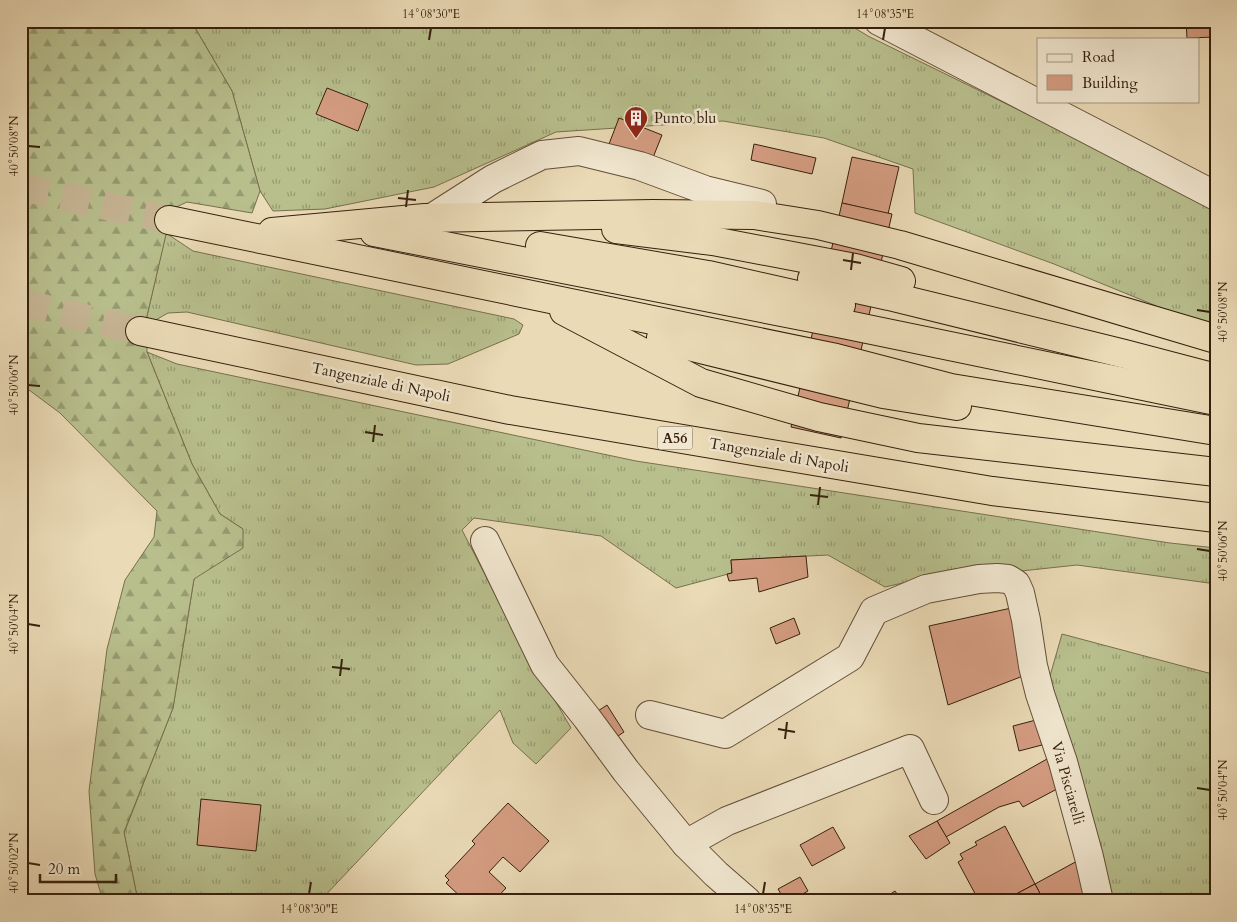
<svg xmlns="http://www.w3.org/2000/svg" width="1237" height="922" viewBox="0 0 1237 922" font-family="Cardo,serif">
	<defs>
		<pattern id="grass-tufts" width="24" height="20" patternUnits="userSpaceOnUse" patternTransform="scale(1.25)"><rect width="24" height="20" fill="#b8bf8d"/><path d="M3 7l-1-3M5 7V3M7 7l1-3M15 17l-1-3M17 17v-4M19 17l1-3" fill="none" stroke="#969b72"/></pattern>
		<pattern id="forest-firs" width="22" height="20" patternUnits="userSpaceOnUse" patternTransform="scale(1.25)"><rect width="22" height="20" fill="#b8bf8d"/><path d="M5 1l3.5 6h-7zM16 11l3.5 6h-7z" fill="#969b72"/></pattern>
	</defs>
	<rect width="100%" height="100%" fill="#eadab6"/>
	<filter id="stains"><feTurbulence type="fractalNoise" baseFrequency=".004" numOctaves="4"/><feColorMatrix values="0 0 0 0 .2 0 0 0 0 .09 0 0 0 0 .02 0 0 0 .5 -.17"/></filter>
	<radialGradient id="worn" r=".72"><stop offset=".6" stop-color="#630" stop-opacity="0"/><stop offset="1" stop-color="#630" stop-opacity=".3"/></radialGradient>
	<g fill="url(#grass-tufts)" stroke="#77704d">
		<polygon points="191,21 843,21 868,36 1190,194 1216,208 1216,327 1176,314 1054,264 915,213 913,169 824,138 723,121 556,132 434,187 325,209 273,211 260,191 232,91"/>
		<polygon points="166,233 193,251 514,319 523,325 519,334 448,364 416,365 187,312 168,313 147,325 147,316"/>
		<polygon points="147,352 177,364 636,461 1170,543 1216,548 1216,584 1077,565 1012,572 982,565 885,587 828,555 731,560 732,573 676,588 601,536 474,518 462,530 511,625 571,728 536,764 513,743 500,710 320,901 138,901 124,833 173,708 194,579 243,529 220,514 192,464"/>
		<polygon points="1062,634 1216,675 1216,901 1109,901 1050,676"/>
	</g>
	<polygon fill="url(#forest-firs)" stroke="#77704d" points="21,21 191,21 232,91 260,191 252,213 187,202 172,209 147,316 147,352 192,464 220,514 243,529 243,548 194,579 173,708 124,832 138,901 103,901 95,874 89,791 107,649 125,580 154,537 157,511 60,413 21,384"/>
	<g fill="#d59d82" stroke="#36200d">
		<polygon points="1186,21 1216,21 1216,37 1187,38"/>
		<polygon points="327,88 368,104 358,131 316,114"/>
		<polygon points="619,118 662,135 652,160 609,144"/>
		<polygon points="754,144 816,158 812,174 751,160"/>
		<polygon points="852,157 899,167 888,214 842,203"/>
		<polygon points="842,203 892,214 841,438 791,427"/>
		<polygon points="806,556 808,577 759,592 757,578 729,581 727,574 732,573 731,560"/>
		<polygon points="1016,607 1023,676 948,705 929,626"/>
		<polygon points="794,618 800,634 776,644 770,628"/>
		<polygon points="607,705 624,732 612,740 595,713"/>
		<polygon points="1036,720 1042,745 1019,751 1013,726"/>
		<polygon points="1047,759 1057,789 1023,807 1019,801 999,807 946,837 937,821"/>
		<polygon points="201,799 261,805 256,851 197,845"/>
		<polygon points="508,803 549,841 520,872 503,857 489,872 506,888 494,901 465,901 446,883 449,880 445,876 475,844 472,841"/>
		<polygon points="937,821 950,843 926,859 909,836"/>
		<polygon points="1005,826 1035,884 1003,901 979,901 958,862 963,859 960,854 977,845 975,842"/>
		<polygon points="833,827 845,848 812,866 800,845"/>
		<polygon points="1079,860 1085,899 1081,901 1044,901 1035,884"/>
		<polygon points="800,877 808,891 790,901 785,901 778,889"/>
		<polygon points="1035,884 1044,901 1003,901"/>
		<polygon points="895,891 902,901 880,901"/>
		<polygon points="524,893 535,901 519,901"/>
	</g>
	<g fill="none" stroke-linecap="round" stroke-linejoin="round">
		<g stroke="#c6b594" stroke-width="28" stroke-dasharray="28 14" stroke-linecap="butt">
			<polyline points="21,187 169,220"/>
			<polyline points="21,303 140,331"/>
		</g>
		<g stroke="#634e37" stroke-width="30">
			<g id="minor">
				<polyline points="879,21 1216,196"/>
				<polyline points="432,218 493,179 542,155 579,151 640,166 705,190 762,204"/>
				<polyline points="485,541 545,665 587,718 626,771 686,844 716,874 747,901"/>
				<polyline points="650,715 725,734 850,657 874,611 926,589 979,579 997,578 1008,579 1016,584 1020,593 1026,620 1033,666 1040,694 1063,762 1089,857 1099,901"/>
				<polyline points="686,844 727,821 910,749 934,800"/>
			</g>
		</g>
		<g stroke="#36200d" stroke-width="30">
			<g id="highway">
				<polyline points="169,220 836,358 951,388 1216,431"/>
				<polyline points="616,229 713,241 855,268 901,281"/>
				<polyline points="272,232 425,218 653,214 754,215 818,225 900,245 1216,339"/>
				<polyline points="374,232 843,324 1216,401"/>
				<polyline points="540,246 708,275 841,305"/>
				<polyline points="812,279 889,296 1125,354 1216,378"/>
				<polyline points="564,311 701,383 819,417 918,438 1216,472"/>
				<polyline points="140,331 510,410 992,491 1216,518"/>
				<polyline points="661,338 676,343 883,394 957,406"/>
			</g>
		</g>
		<use href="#minor" stroke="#f1e7d0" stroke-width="28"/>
		<use href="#highway" stroke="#eadab6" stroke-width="28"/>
	</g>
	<path fill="none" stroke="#36200d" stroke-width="2" d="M429,40L431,28M883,40L885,28M28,146L40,147M398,198L416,200M406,207L408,190M843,260L861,263M851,270L853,253M1197,310L1210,312M28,385L40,386M365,432L383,435M373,442L375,425M810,495L828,497M818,505L820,487M1197,549L1210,551M28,624L40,626M332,667L350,669M340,676L342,659M778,729L795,732M785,739L787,722M1197,788L1210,790M28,863L40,865M309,894L311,882M763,894L765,882"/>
	<defs>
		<g id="building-pin" transform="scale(1.25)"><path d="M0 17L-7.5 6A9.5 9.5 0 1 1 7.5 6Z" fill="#8f2418" stroke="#f1e7d0"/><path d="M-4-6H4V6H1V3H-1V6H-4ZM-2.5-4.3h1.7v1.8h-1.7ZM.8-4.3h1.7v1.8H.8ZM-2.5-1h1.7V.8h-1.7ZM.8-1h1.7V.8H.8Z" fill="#fff"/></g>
	</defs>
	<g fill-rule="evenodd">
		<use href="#building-pin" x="636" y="118"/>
	</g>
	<g text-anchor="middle" stroke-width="5" stroke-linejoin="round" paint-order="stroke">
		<rect fill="#f1e7d0" stroke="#6e5c48" stroke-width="1" x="657.5" y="426.5" width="35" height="23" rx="4"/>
		<g font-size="14" font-weight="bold" fill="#36200d">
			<text x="675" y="443">A56</text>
		</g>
		<g font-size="15" fill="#36200d" stroke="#f1e7d0" text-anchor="start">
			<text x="654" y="123">Punto blu</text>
		</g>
		<g font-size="15" fill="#36200d" stroke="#f1e7d0">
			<text transform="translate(381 382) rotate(12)" y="5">Tangenziale di Napoli</text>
			<text transform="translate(779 455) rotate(10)" y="5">Tangenziale di Napoli</text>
			<text transform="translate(1068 783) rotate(74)" y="5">Via Pisciarelli</text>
		</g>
	</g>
	<rect width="1237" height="922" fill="none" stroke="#eadab6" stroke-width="55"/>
	<rect x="1037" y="38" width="162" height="65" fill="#f1e7d0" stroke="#a69782"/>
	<rect x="1047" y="54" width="25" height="8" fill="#f1e7d0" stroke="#a69782"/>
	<text x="1082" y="62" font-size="15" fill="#36200d">Road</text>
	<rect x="1047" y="75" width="25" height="15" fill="#d59d82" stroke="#a69782"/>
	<text x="1082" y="88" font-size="15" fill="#36200d">Building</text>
	<path d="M40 874v8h76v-8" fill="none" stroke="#36200d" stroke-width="2.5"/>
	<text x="48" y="874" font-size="15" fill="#36200d" stroke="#f1e7d0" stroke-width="4" paint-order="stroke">20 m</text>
	<rect x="28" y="28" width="1182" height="866" fill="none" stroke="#36200d" stroke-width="2"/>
	<g font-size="12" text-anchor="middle" fill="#36200d">
		<text x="431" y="18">14°08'30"E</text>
		<text x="885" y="18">14°08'35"E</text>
		<text transform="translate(14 146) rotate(-90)" y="4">40°50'08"N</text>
		<text transform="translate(1223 312) rotate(-90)" y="4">40°50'08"N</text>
		<text transform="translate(14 385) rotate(-90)" y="4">40°50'06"N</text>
		<text transform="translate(1223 551) rotate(-90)" y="4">40°50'06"N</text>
		<text transform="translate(14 624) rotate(-90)" y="4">40°50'04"N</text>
		<text transform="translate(1223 790) rotate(-90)" y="4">40°50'04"N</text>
		<text transform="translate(14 863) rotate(-90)" y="4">40°50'02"N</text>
		<text x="309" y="913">14°08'30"E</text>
		<text x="763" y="913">14°08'35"E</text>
	</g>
	<rect width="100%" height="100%" filter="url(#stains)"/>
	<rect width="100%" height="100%" fill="url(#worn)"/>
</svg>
